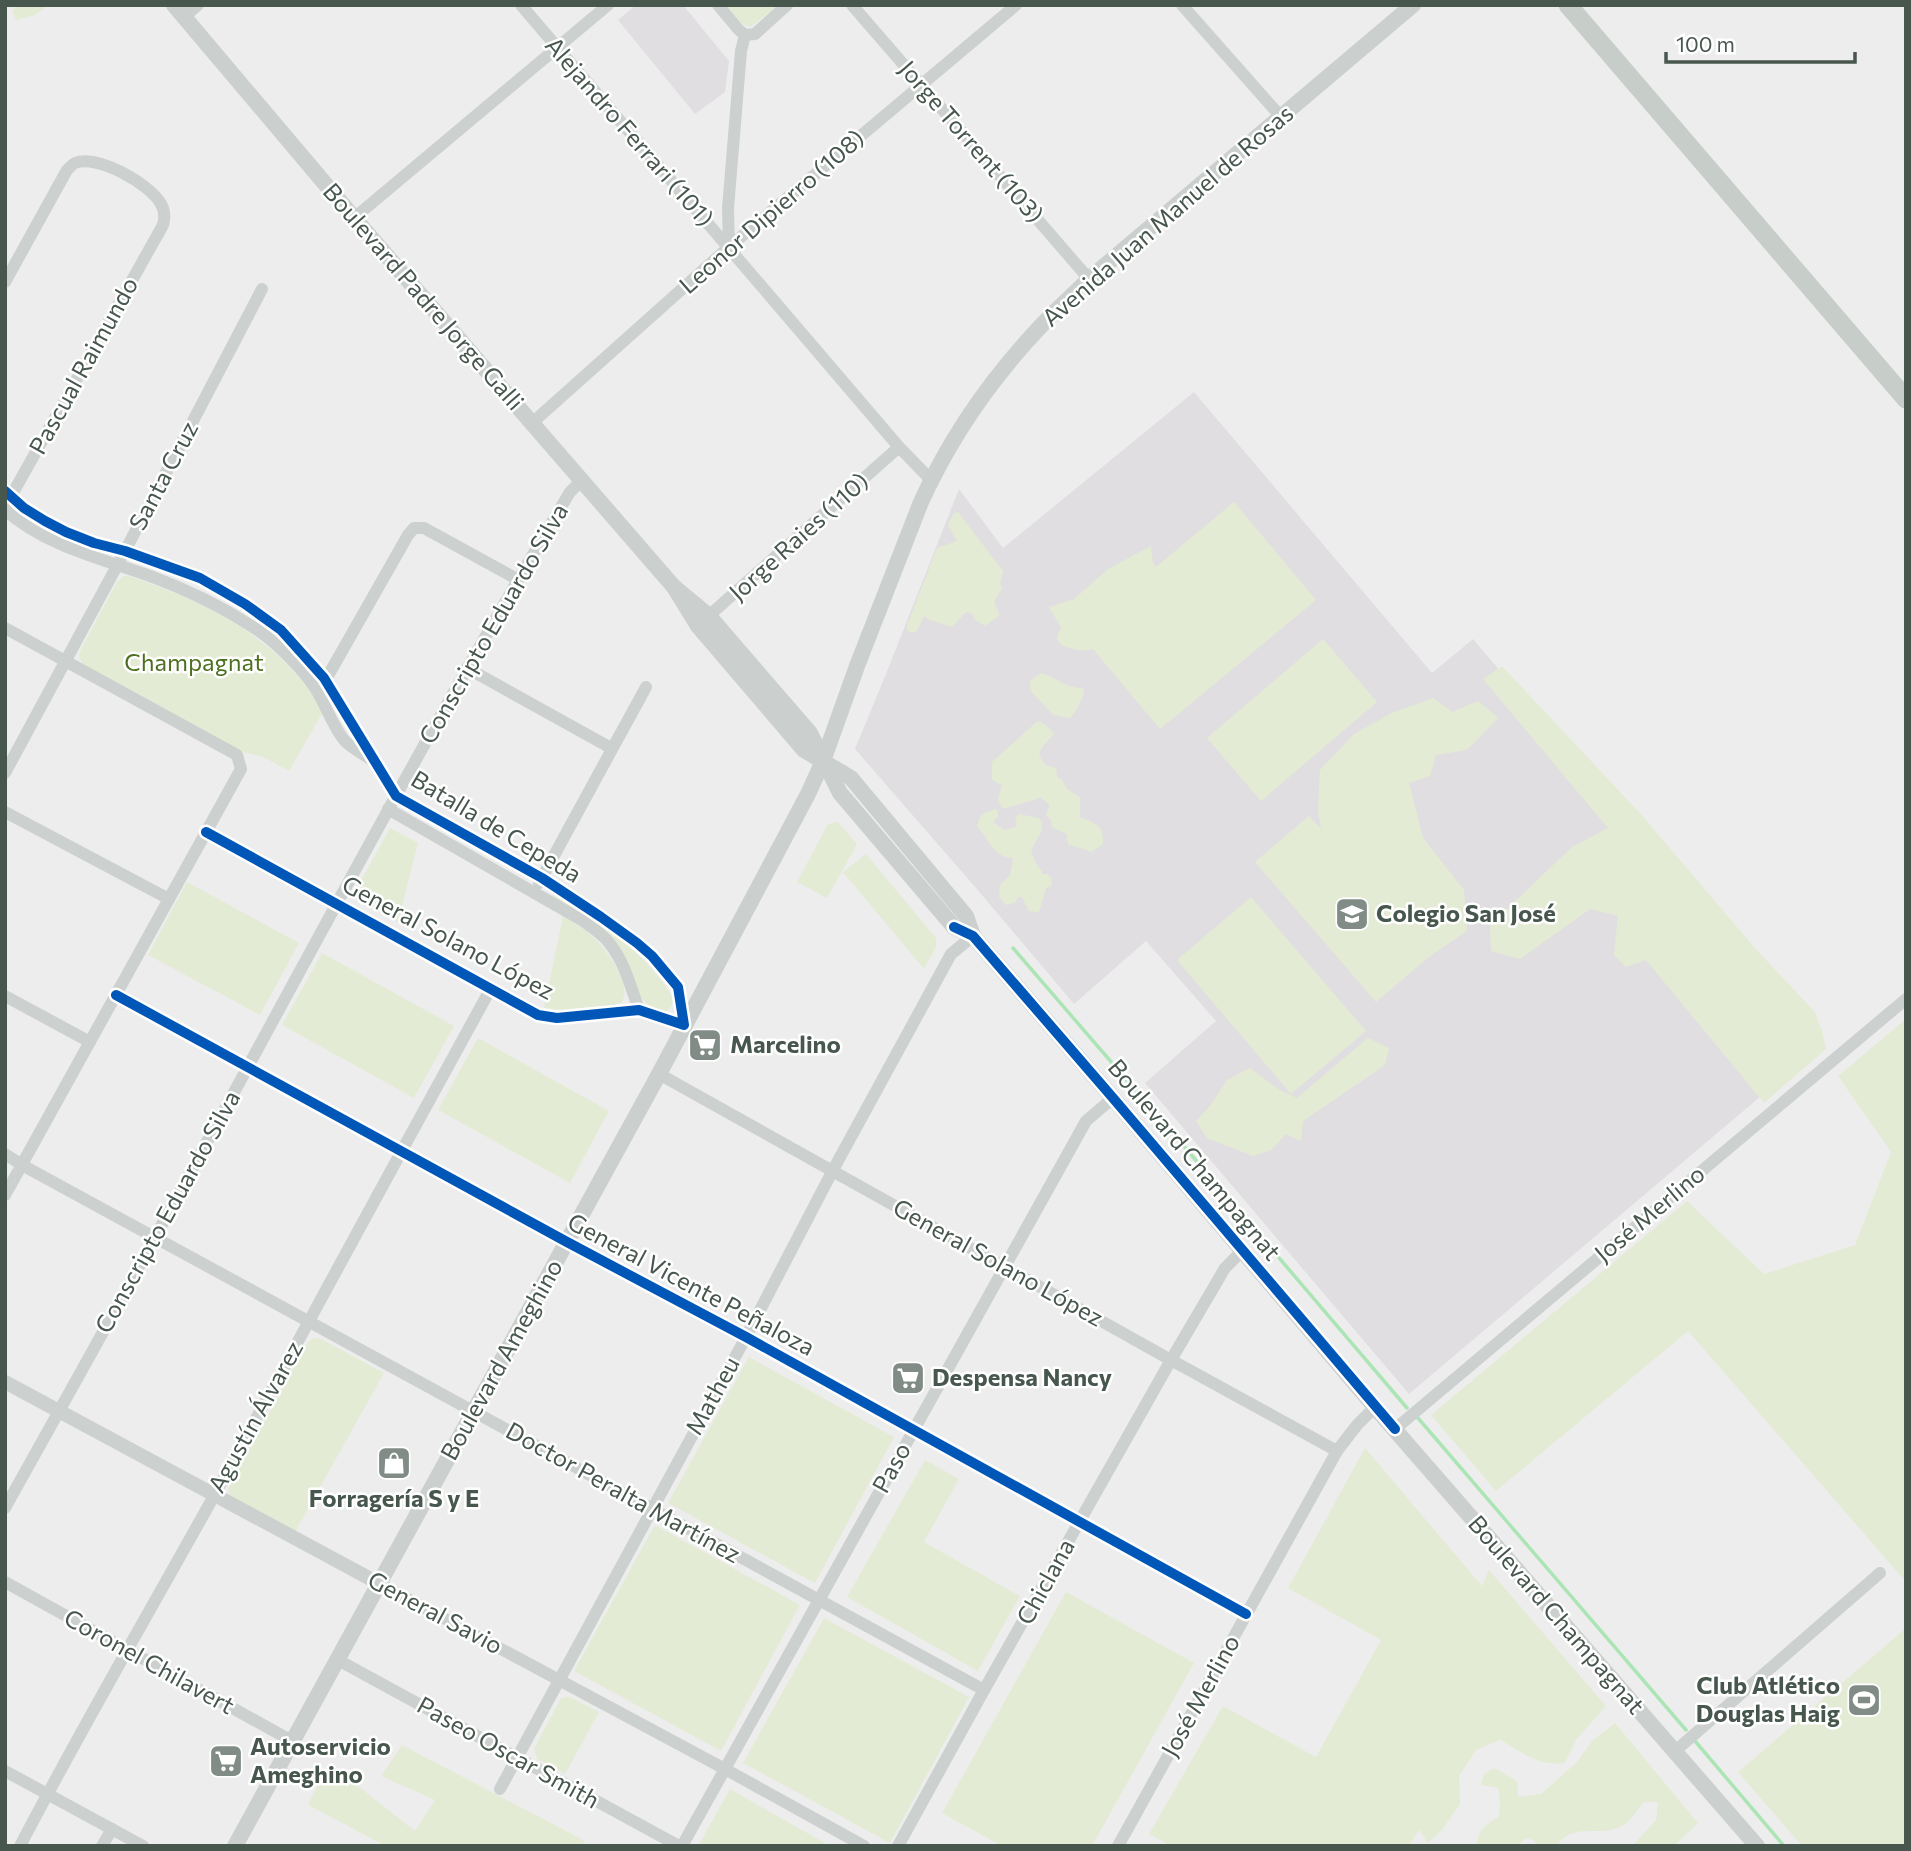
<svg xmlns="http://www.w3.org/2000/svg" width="1911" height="1851" viewBox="0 0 1911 1851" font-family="Commissioner,sans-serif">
	<rect width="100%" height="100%" fill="#eeedee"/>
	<g fill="#e0dee1">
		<polygon points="636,5 683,5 729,61 725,92 695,114 618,20"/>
		<polygon points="1194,392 1432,673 1473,639 1819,1047 1409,1394 1145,1083 1216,1021 1146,941 1074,1004 976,888 855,749 888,669 959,489 1003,548"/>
	</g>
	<g fill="#e4ebd4">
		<polygon points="17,5 49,5 35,15 16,20 12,12"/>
		<polygon points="726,5 778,5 751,27 742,24"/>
		<path d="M1234,502L1316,600L1160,729L1093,649C1082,652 1071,649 1061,645L1057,638L1061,627L1049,607L1074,599L1108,569L1151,546L1153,563L1156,567Z"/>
		<polygon points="958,512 1003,571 1000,583 1002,588 994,602 1000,615 985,626 975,620 972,613 966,612 952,627 930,620 924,616 916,632 910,632 906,628 937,548 957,541 948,525 953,514"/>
		<path d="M124,576H129C206,602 281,638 323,712L289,771L263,757L243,752L83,664L79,656L80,651L117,582Z"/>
		<polygon points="1323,639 1377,702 1261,801 1207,738"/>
		<polygon points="1502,666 1639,812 1755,948 1815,1012 1822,1031 1826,1049 1764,1103 1646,960 1626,967 1614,955 1618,916 1590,909 1520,959 1491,951 1490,925 1572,847 1608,828 1483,679"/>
		<path d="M1041,673C1058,678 1065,688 1083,688L1084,694C1079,703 1077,711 1070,718L1053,715L1030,690V681Z"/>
		<polygon points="1433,698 1452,712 1478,701 1498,718 1467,750 1436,755 1430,776 1409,783 1423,838 1464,890 1467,931 1430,956 1376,1002 1255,862 1309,816 1321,829 1318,811 1320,770 1354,734 1392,713"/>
		<path d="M1038,721L1046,725L1054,734L1042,747L1039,755L1045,765L1056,768L1057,777L1062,780L1067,789L1080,797V817C1096,824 1104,825 1103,844L1092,852L1068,844L1067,834L1052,827L1051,820L1046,815L1050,805L1040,797L1037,799L1007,808H1002L998,800L1002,785L992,780V762Z"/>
		<path d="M995,809L998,811V816L993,822L1004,830L1015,827L1017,824L1015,818L1019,814L1038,818L1042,822L1041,832L1031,850L1035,862L1042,871V874H1046L1052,878L1051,886L1046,888L1039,912L1029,911L1022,897H1018L1015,903L1006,905L999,897L1000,885L1010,875L1013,858C994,858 988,838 977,826L981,815Z"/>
		<polygon points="838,822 857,844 827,898 797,882 828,824"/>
		<polygon points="390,828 418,843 398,922 352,897"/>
		<polygon points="866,854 936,938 936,947 924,969 843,872"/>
		<polygon points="187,882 299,943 260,1015 148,955"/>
		<path d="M553,894C591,911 655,961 673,999L672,1005L666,1012H660L647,1004L642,999L637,990L628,966L553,897Z"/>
		<polygon points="1251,897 1366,1031 1291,1094 1177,960"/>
		<path d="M563,916C575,923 589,932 599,943C610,956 632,985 622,1002L614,1005L561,1010L544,1008Z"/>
		<polygon points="322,953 454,1026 414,1098 282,1025"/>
		<polygon points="1906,1019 1906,1582 1688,1331 1496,1491 1431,1415 1687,1201 1764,1274 1855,1245 1891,1152 1838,1076"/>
		<polygon points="478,1038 609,1111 570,1183 438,1110"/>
		<polygon points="1368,1038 1389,1048 1385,1065 1303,1121 1301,1141 1286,1134 1271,1150 1253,1156 1207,1138 1196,1121 1210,1106 1227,1080 1250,1068 1278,1089 1297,1098"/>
		<polygon points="313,1338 321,1339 384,1373 295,1532 230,1496 228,1489 308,1342"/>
		<polygon points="749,1357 894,1437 815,1583 668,1503"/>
		<path d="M1365,1448L1482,1586L1489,1570L1606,1706L1576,1740L1565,1763C1539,1767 1522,1752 1500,1740L1476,1750L1459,1776L1460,1804L1442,1830L1428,1843L1419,1830L1409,1846H1171L1149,1834L1223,1706L1316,1757L1381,1640L1288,1588Z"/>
		<polygon points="925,1460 959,1479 924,1542 1020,1596 978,1671 847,1597"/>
		<polygon points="655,1525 800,1605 721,1751 574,1671"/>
		<polygon points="1066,1592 1194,1663 1092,1846 1002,1846 942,1813"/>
		<polygon points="824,1618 969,1697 890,1843 743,1763"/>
		<polygon points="1906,1628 1906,1846 1802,1846 1738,1772"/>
		<polygon points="570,1697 599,1712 565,1774 537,1759 534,1749 561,1698"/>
		<path d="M1615,1723L1698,1823L1674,1846H1632L1656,1820L1658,1802H1644C1638,1809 1630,1822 1622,1826C1600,1838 1572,1821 1557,1846H1537L1535,1841L1526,1838L1517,1846H1477C1477,1830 1487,1824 1499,1816L1500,1802L1498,1788L1481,1785L1484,1774L1494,1768L1517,1781L1518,1797L1541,1794L1577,1762L1592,1741Z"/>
		<polygon points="402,1745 585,1841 582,1846 386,1846 308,1805 318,1785 349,1779 415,1831 435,1800 381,1776"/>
		<polygon points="730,1789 830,1846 698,1846"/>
	</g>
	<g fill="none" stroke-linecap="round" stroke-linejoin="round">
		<g stroke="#ace5b5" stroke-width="3.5">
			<polyline points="1013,948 1144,1100"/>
			<polyline points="1153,1110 1407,1408"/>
			<polyline points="1418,1418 1686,1730"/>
			<polyline points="1695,1741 1784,1846"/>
		</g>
		<g stroke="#ccd0ce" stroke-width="12">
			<polyline points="521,5 899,447 931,480"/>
			<polyline points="718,5 738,29 745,35"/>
			<polyline points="852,5 1089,279"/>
			<polyline points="1182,5 1282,118"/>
			<polyline points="184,17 198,5"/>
			<polyline points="745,35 755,34 787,5"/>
			<polyline points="354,218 608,5"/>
			<polyline points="729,247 728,208 741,51 745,35"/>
			<path d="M5,282L67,170C68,169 73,164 75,163C98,154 150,184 161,204C165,211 165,218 163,225L5,507"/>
			<polyline points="532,423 729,247 1016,5"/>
			<polyline points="5,491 24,508 45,521 66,532 94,543 125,551 200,578 245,604 281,630 324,678 396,796 542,878 601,917 637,943 652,956 678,987 684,1025 639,1010 557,1018 538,1015 206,832"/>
			<path d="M5,510C46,546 99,558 150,576C188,590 225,608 259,631C278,644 303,670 315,688C326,705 332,725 344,740C350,747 362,753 370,759"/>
			<polyline points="703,621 899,447"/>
			<polyline points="5,628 237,755 241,769 5,1195"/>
			<polyline points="467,668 611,748"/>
			<polyline points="318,684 329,674 408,535 414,528 424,528 517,579"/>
			<polyline points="5,773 125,551 262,289"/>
			<path d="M388,809L580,919C591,927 603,934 610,944C625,963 631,988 639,1010"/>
			<polyline points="5,812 169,899"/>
			<polyline points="539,883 646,687"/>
			<polyline points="116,995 567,1242 746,1337 1246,1614"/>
			<polyline points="5,996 90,1042"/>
			<polyline points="659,1074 1171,1360 1337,1451"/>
			<polyline points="5,1154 22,1165 984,1690"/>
			<polyline points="1395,1429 1906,999"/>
			<path d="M5,1508C55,1418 106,1328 155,1237C292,988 424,736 570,492L582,480"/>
			<polyline points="5,1582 292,1741"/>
			<polyline points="380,1584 725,1769 864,1846"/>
			<polyline points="338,1660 679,1846"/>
			<polyline points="1674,1752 1880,1573"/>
			<polyline points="5,1771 143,1846"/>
			<polyline points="500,1789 746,1337 833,1170 951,954 973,936"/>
			<path d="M20,1846C82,1727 150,1611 215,1494C307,1326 398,1156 491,988"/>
			<polyline points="102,1846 112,1829"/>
			<polyline points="682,1846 1086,1121 1113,1098"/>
			<polyline points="898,1846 984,1690 1171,1360 1225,1268 1243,1250"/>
			<polyline points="1118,1846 1337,1451 1357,1425 1375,1407"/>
		</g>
		<polyline stroke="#ccd0ce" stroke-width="14" points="5,1382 380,1584"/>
		<g stroke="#cbd0ce" stroke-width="16">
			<polyline points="174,5 354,218 674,587 698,626 804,750 851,778 966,916 973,936"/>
			<polyline points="674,587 709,616 810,733 840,793 954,927 973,936 1113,1098 1375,1407 1757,1846"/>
			<path d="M235,1846L659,1074L808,794L823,761L857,666L921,502C950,438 991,379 1039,328C1055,311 1072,296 1089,279L1413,5"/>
		</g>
		<polyline stroke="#c7cdc9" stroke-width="19" points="1568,5 1906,399"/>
		<g stroke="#fff" stroke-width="15">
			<g id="cycleway">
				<polyline points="5,491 24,508 45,521 66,532 94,543 125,551 200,578 245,604 281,630 324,678 396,796 542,878 601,917 637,943 652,956 678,987 684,1025 639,1010 557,1018 538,1015 206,832"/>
				<polyline points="954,927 973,936 1113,1098 1395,1429"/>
				<polyline points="116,995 567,1242 746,1337 1246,1614"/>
			</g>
		</g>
		<use href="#cycleway" stroke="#0057b8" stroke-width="10"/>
	</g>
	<defs>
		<g id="school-square" transform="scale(1.75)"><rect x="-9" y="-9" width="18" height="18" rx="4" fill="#818c86" stroke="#fff"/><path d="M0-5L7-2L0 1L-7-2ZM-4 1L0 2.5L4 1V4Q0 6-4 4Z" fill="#fff"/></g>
		<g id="supermarket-square" transform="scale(1.75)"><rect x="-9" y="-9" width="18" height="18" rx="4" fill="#818c86" stroke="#fff"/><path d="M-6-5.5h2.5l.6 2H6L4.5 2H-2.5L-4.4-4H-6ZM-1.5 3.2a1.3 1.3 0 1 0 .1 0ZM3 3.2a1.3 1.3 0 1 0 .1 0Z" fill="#fff"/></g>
		<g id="shop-square" transform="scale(1.75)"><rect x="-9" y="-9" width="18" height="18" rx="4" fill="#818c86" stroke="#fff"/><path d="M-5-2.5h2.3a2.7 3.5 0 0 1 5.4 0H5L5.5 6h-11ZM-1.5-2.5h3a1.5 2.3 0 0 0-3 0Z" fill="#fff"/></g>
		<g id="stadium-square" transform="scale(1.75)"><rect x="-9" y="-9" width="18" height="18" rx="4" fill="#818c86" stroke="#fff"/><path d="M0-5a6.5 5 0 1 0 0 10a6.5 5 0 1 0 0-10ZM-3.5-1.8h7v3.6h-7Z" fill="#fff"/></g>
	</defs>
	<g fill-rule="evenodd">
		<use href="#school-square" x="1352" y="914"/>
		<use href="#supermarket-square" x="705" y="1045"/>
		<use href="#supermarket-square" x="908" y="1378"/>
		<use href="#shop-square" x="394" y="1463"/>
		<use href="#stadium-square" x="1864" y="1700"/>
		<use href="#supermarket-square" x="226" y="1761"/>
	</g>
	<g text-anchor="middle" stroke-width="5" stroke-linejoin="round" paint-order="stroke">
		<g font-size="24" fill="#47574e" stroke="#fff">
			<text transform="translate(629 132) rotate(49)" y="8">Alejandro Ferrari (101)</text>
			<text transform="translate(971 142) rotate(49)" y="8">Jorge Torrent (103)</text>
			<text transform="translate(772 212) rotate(-41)" y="8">Leonor Dipierro (108)</text>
			<text transform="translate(1168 216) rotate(-41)" y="8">Avenida Juan Manuel de Rosas</text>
			<text transform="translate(423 297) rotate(49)" y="8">Boulevard Padre Jorge Galli</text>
			<text transform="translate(84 366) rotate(-61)" y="8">Pascual Raimundo</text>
			<text transform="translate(164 476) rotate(-62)" y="8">Santa Cruz</text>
			<text transform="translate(799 537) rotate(-42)" y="8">Jorge Raies (110)</text>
			<text transform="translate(494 624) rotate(-60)" y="8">Conscripto Eduardo Silva</text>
			<text transform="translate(496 827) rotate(31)" y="8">Batalla de Cepeda</text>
			<text transform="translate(448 938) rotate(28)" y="8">General Solano López</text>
			<text transform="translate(1194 1160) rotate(50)" y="8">Boulevard Champagnat</text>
			<text transform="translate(168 1212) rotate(-61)" y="8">Conscripto Eduardo Silva</text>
			<text transform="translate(1650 1214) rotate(-40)" y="8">José Merlino</text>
			<text transform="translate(998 1263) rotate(29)" y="8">General Solano López</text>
			<text transform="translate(691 1285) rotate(28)" y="8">General Vicente Peñaloza</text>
			<text transform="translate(502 1360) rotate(-61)" y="8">Boulevard Ameghino</text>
			<text transform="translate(713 1396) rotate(-61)" y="8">Matheu</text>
			<text transform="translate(256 1417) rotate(-61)" y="8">Agustín Álvarez</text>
			<text transform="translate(892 1468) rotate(-61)" y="8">Paso</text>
			<text transform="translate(623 1493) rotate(29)" y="8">Doctor Peralta Martínez</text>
			<text transform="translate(1046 1582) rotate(-61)" y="8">Chiclana</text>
			<text transform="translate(435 1613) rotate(28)" y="8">General Savio</text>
			<text transform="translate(1556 1615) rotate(49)" y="8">Boulevard Champagnat</text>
			<text transform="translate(149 1662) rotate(29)" y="8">Coronel Chilavert</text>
			<text transform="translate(1201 1696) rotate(-61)" y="8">José Merlino</text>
			<text transform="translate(508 1753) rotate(29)" y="8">Paseo Oscar Smith</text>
		</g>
		<g font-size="24" fill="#4d7020" stroke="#fff">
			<text x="194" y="671">Champagnat</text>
		</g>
		<g font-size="24" font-weight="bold" fill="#47574e" stroke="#fff" text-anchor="start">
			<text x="1376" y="922">Colegio San José</text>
			<text x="730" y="1053">Marcelino</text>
			<text x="932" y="1386">Despensa Nancy</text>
			<text x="394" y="1507" text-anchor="middle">Forragería S y E</text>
			<text x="1840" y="1694" text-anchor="end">Club Atlético<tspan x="1840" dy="28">Douglas Haig</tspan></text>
			<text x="250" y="1755">Autoservicio<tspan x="250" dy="28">Ameghino</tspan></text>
		</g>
	</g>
	<rect width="1911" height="1851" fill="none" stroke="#47574e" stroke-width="14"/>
	<path d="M1666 52v10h189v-10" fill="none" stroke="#47574e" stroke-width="3.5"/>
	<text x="1676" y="52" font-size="21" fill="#47574e" stroke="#ffffff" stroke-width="5" paint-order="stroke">100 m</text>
</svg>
